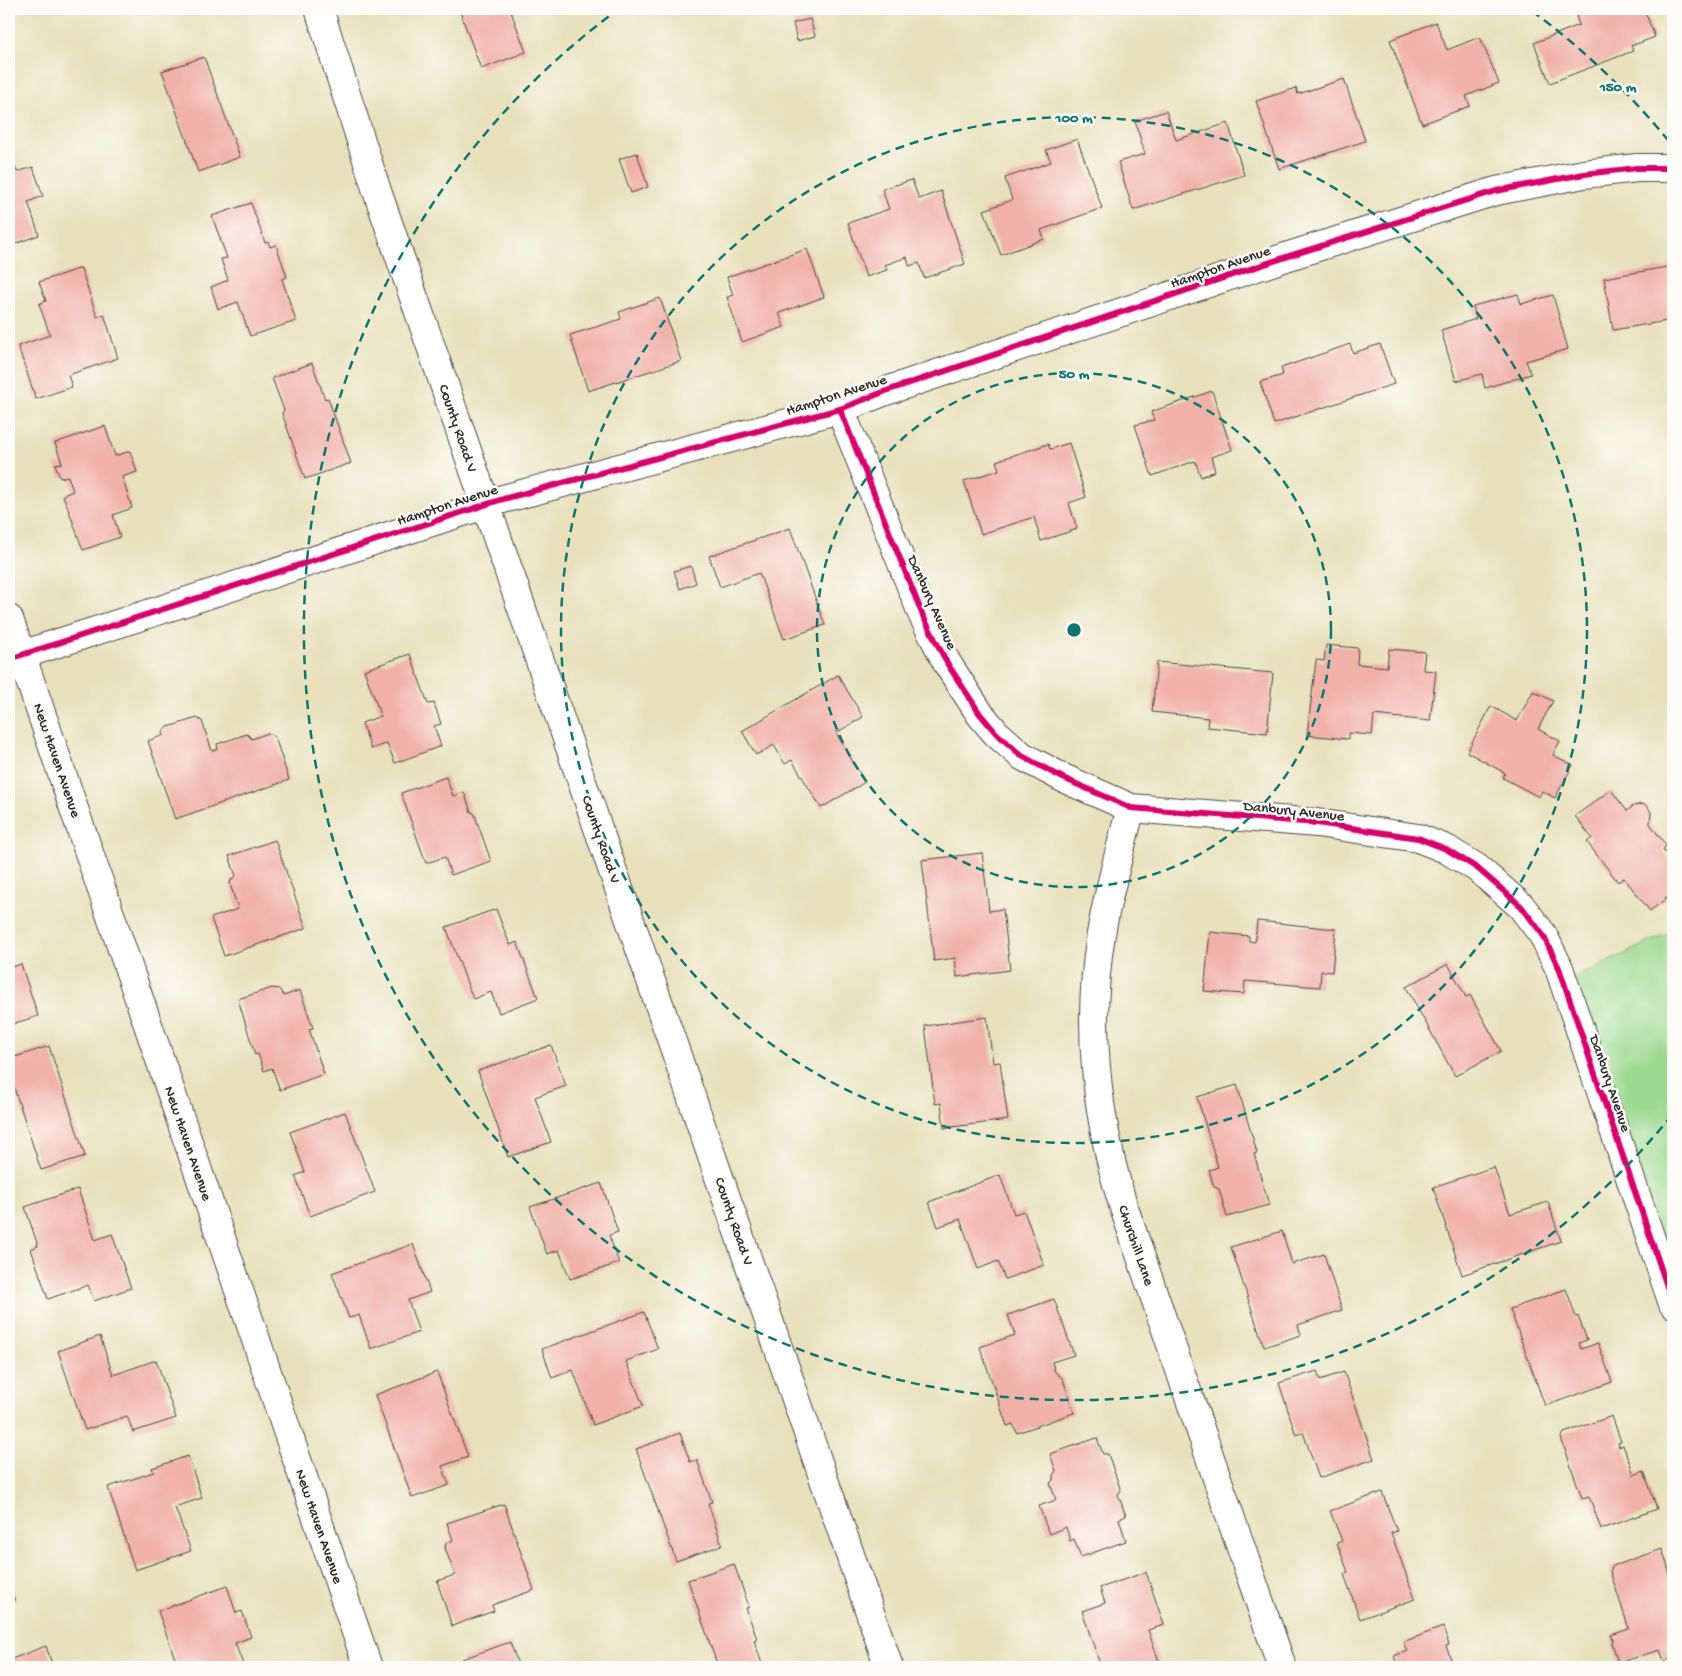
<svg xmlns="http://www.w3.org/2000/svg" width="1682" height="1676" viewBox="0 0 1682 1676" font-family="'Gochi Hand',sans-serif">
	<rect width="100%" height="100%" fill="#fdfcf7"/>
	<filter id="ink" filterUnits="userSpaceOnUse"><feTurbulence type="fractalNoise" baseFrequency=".02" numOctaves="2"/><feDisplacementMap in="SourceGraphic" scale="10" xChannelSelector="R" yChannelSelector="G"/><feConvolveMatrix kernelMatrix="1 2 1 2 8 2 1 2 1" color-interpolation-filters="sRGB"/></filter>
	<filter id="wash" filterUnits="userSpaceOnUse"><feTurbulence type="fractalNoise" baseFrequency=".0096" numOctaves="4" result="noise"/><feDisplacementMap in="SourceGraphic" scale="20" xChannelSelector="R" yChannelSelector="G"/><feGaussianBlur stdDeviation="1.12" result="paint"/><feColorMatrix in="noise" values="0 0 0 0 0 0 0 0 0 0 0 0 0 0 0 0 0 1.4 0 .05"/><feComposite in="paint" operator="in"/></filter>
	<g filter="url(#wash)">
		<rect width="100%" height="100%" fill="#e8e0bb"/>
		<polygon fill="#9bd98f" stroke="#63825d" points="1673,931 1673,1304 1563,983"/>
		<g id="blocks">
			<g fill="#f0b1a9">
				<polygon points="459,9 510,9 526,52 481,69"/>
				<polygon points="1590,9 1644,9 1655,37 1631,46 1633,51 1550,83 1534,43 1579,25 1576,16 1591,10"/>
				<polygon points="810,19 815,36 797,41 793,23"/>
				<polygon points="1436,22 1447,50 1480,37 1499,83 1466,96 1470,106 1422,124 1390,40"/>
				<polygon points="204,57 240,157 198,172 162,71"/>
				<polygon points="1344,79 1365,141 1279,169 1256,101 1296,88 1298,94"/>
				<polygon points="1166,111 1176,140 1228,123 1244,175 1133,210 1118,162 1145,154 1135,121"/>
				<polygon points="1077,139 1102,208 1041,230 1044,239 1001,255 984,210 1012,200 1005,178 1051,162 1046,150"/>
				<polygon points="9,149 17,172 33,167 43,196 28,202 39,235 9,246"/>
				<polygon points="637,153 648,187 631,193 619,159"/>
				<polygon points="912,180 919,199 941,191 965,264 924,278 919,263 909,266 907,257 885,265 887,270 866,277 848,223 889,209 882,189"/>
				<polygon points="251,203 265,243 268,242 270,247 276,245 287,277 282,279 296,321 250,336 238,302 218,309 211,287 228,280 221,259 227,258 212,216"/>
				<polygon points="807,249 824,297 779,313 784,327 742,342 727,297 733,295 727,277"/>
				<polygon points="1673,266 1673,320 1613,330 1604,278"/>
				<polygon points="81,268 97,317 104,314 118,358 68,375 72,387 36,399 18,346 50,335 39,304 46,301 39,282"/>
				<polygon points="1518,294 1521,304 1553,295 1568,349 1526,361 1531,374 1485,388 1482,374 1456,381 1441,330 1476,319 1473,306"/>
				<polygon points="660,298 681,361 588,391 570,335 621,319 619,312"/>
				<polygon points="1350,344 1353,353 1380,344 1394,384 1274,424 1260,382 1283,375 1281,368"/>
				<polygon points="312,363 325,399 328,398 351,463 305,479 282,413 284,410 272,378"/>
				<polygon points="1212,391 1232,450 1211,457 1215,471 1201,477 1195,461 1152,476 1135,425 1154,420 1151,412"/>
				<polygon points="105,426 115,456 130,451 137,472 122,477 132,508 113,515 120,537 83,550 63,495 73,491 68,476 60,478 55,464 62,463 55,443"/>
				<polygon points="1069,443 1086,497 1069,503 1077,529 1041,541 1034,517 981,534 964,481 999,470 996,461 1048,444 1050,449"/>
				<polygon points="790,528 825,625 784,639 759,573 720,587 709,556"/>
				<polygon points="691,566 696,583 680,589 674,571"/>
				<polygon points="1326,645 1358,648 1357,664 1387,667 1389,649 1425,652 1423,670 1436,671 1430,721 1374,715 1372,735 1348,733 1348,739 1307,735 1316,660 1324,661"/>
				<polygon points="410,654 428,704 434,703 441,724 434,726 441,746 395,763 387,743 371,749 362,723 381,716 364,670"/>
				<polygon points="1157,662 1273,673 1267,733 1207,727 1208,718 1152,712"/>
				<polygon points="838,675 863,717 836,733 865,782 821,808 792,760 785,764 774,745 756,755 742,731"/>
				<polygon points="1533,691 1553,701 1538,729 1560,741 1553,755 1573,765 1555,798 1542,791 1539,797 1503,778 1505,773 1467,752 1491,706 1517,721"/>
				<polygon points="197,718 202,721 212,751 218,749 217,744 247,734 252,739 268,733 275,737 289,780 175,819 148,741 164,735 163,732 165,728"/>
				<polygon points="446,777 453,796 464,792 471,812 474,813 491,861 451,875 445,857 426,863 401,793"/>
				<polygon points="1611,790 1627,811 1633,806 1642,804 1647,806 1651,812 1650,824 1666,845 1663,850 1673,864 1673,893 1650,911 1624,878 1618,882 1587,842 1592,838 1575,816"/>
				<polygon points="275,840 306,928 224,956 211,918 238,909 230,884 231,880 236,876 229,856"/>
				<polygon points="982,853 989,911 1003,909 1010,970 957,977 955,958 934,961 922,860"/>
				<polygon points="496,909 510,945 517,942 538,998 499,1013 491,992 473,999 446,927"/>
				<polygon points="1257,921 1336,929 1332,972 1321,971 1320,987 1245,981 1244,994 1204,991 1210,932 1249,936 1249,941 1255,942"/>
				<polygon points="21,964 38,1016 9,1025 9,968"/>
				<polygon points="1448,964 1466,997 1470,995 1501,1051 1455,1076 1406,987"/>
				<polygon points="272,988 279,989 284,996 300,990 313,1028 309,1029 324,1074 280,1090 272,1068 264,1071 258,1054 255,1055 238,999"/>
				<polygon points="987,1017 993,1063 1000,1062 1008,1120 944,1128 941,1103 935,1104 925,1026"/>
				<polygon points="551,1045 566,1086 535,1097 551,1142 508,1157 478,1071"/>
				<polygon points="49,1046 85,1156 41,1170 9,1072 9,1059"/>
				<polygon points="1237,1085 1257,1153 1254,1154 1269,1205 1227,1217 1219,1189 1214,1187 1209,1170 1218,1167 1197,1097"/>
				<polygon points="345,1112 375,1192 310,1216 295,1176 305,1172 290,1132"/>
				<polygon points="1494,1167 1510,1214 1548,1202 1561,1241 1462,1275 1433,1187"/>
				<polygon points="1000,1175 1014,1214 1024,1211 1044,1265 1005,1279 998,1261 978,1269 960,1219 938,1227 929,1202"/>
				<polygon points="601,1183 618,1232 609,1235 619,1263 570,1279 559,1250 547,1254 530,1207"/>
				<polygon points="78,1189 95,1240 112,1234 131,1288 94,1301 88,1285 48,1299 31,1249 38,1246 25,1207"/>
				<polygon points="1282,1231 1292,1264 1324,1254 1342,1310 1298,1325 1301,1335 1264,1347 1231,1247"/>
				<polygon points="413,1244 430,1292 408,1300 419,1332 371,1349 359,1315 349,1318 332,1273"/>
				<polygon points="1566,1289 1576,1317 1578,1316 1587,1340 1579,1343 1581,1349 1598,1343 1612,1382 1545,1406 1510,1309"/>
				<polygon points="1054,1299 1074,1355 1052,1362 1055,1372 1063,1379 1074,1413 1017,1433 1013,1424 1007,1426 980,1347 1015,1335 1008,1315"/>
				<polygon points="644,1312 658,1349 626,1361 643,1406 593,1425 573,1370 552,1378 542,1349"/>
				<polygon points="100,1336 113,1375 156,1360 176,1418 133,1432 127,1416 85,1430 58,1351"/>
				<polygon points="1317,1371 1320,1380 1344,1372 1374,1459 1319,1478 1303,1432 1296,1435 1279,1383"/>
				<polygon points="437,1372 468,1457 442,1466 449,1485 412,1498 375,1395"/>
				<polygon points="1612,1416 1621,1442 1618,1443 1619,1447 1623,1445 1634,1475 1644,1471 1657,1509 1601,1529 1589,1496 1582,1498 1561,1438 1564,1433"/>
				<polygon points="680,1433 690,1462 697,1460 712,1502 708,1503 722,1545 676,1561 636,1449"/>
				<polygon points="1097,1438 1103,1454 1108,1454 1121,1491 1118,1494 1126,1516 1119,1519 1126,1541 1081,1557 1074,1539 1070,1541 1066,1527 1049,1534 1039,1506 1056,1500 1050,1483 1053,1480 1053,1475 1056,1471 1050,1454"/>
				<polygon points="188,1456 202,1498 175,1507 191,1551 135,1570 108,1487 154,1472 152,1468"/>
				<polygon points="1382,1492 1397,1531 1391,1533 1415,1599 1360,1619 1344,1574 1348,1572 1337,1543 1342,1541 1330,1511"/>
				<polygon points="504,1504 534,1590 492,1605 494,1611 452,1626 437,1581 455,1575 445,1548 446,1543 453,1540 447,1523"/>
				<polygon points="1662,1549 1673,1583 1673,1658 1664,1661 1660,1650 1618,1663 1612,1643 1613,1640 1611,1635 1629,1629 1610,1571 1613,1566"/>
				<polygon points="734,1564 749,1607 746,1608 757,1639 754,1640 763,1667 718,1667 688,1580"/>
				<polygon points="1146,1572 1164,1625 1148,1630 1161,1667 1101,1667 1082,1611 1105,1603 1100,1588"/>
				<polygon points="9,1584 15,1601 9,1604"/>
				<polygon points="227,1586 236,1613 242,1611 251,1637 235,1643 244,1667 178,1667 158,1611"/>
				<polygon points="1443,1627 1449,1645 1446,1646 1454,1667 1398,1667 1394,1656 1407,1651 1403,1642"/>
				<polygon points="510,1642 519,1667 465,1667 462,1659"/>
				<polygon points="46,1646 53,1667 9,1667 9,1660"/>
			</g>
		</g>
	</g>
	<g filter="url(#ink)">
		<use href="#blocks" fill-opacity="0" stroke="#474641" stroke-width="1"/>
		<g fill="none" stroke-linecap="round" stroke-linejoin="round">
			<g stroke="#474641" stroke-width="30">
				<g id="minor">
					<polyline points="840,409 923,616 947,663 980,714 996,733 1022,756 1063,778 1131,808 1317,823 1418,838 1446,849 1477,868 1521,906 1543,935 1559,968 1673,1304"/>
					<polyline points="9,619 368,1667"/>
					<polyline points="9,659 503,499 840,409 886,391 1295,254 1496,191 1584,174 1637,168 1673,168"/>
					<path d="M1131,808C1120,850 1108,892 1101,934C1086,1026 1096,1117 1123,1205L1282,1667"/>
				</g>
			</g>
			<g stroke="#474641" stroke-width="30">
				<polyline id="major" points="319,9 377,191 889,1667"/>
			</g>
			<use href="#minor" stroke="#fff" stroke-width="28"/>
			<use href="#major" stroke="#fff" stroke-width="28"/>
			<g stroke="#fdfcf7" stroke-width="9">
				<g id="cycleway">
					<polyline points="840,409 923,616 947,663 980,714 996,733 1022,756 1063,778 1131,808 1317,823 1418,838 1446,849 1477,868 1521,906 1543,935 1559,968 1673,1304"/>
					<polyline points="9,659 503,499 840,409 886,391 1295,254 1496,191 1584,174 1637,168 1673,168"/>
				</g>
			</g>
			<use href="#cycleway" stroke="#d6006c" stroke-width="6"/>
		</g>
	</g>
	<g fill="none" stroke="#0f766e" stroke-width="2.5" stroke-dasharray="9 6">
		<circle cx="1074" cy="630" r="257"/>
		<circle cx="1074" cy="630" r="513"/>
		<path d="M1672 1115A770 770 0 1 1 616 11M1532 11A770 770 0 0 1 1672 145"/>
	</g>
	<g text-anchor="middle" stroke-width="5" stroke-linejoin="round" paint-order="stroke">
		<g font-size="15" fill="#2b2b2b" stroke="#fdfcf7">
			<text transform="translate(1220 266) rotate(-19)" y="5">Hampton Avenue</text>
			<text transform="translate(836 394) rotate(-18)" y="5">Hampton Avenue</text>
			<text transform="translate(459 428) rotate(71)" y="5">County Road V</text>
			<text transform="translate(447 504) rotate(-18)" y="5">Hampton Avenue</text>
			<text transform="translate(933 602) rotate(66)" y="5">Danbury Avenue</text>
			<text transform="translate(58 760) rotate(71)" y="5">New Haven Avenue</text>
			<text transform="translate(1294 810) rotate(6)" y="5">Danbury Avenue</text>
			<text transform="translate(602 839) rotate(71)" y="5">County Road V</text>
			<text transform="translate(1611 1083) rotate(71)" y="5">Danbury Avenue</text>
			<text transform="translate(189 1143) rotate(71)" y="5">New Haven Avenue</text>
			<text transform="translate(735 1221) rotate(71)" y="5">County Road V</text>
			<text transform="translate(1137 1245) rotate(71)" y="5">Churchill Lane</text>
			<text transform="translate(320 1526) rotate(71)" y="5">New Haven Avenue</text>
		</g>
	</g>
	<circle cx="1074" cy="630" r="8" fill="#0f766e" stroke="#fdfcf7" stroke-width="2.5"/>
	<g font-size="15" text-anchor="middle" font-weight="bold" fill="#0f766e" stroke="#fdfcf7" stroke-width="5" stroke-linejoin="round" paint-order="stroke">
		<text x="1618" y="91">150 m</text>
		<text x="1074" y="122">100 m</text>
		<text x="1074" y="378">50 m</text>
	</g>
	<rect width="1682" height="1676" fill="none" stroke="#fdfcf7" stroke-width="30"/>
</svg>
